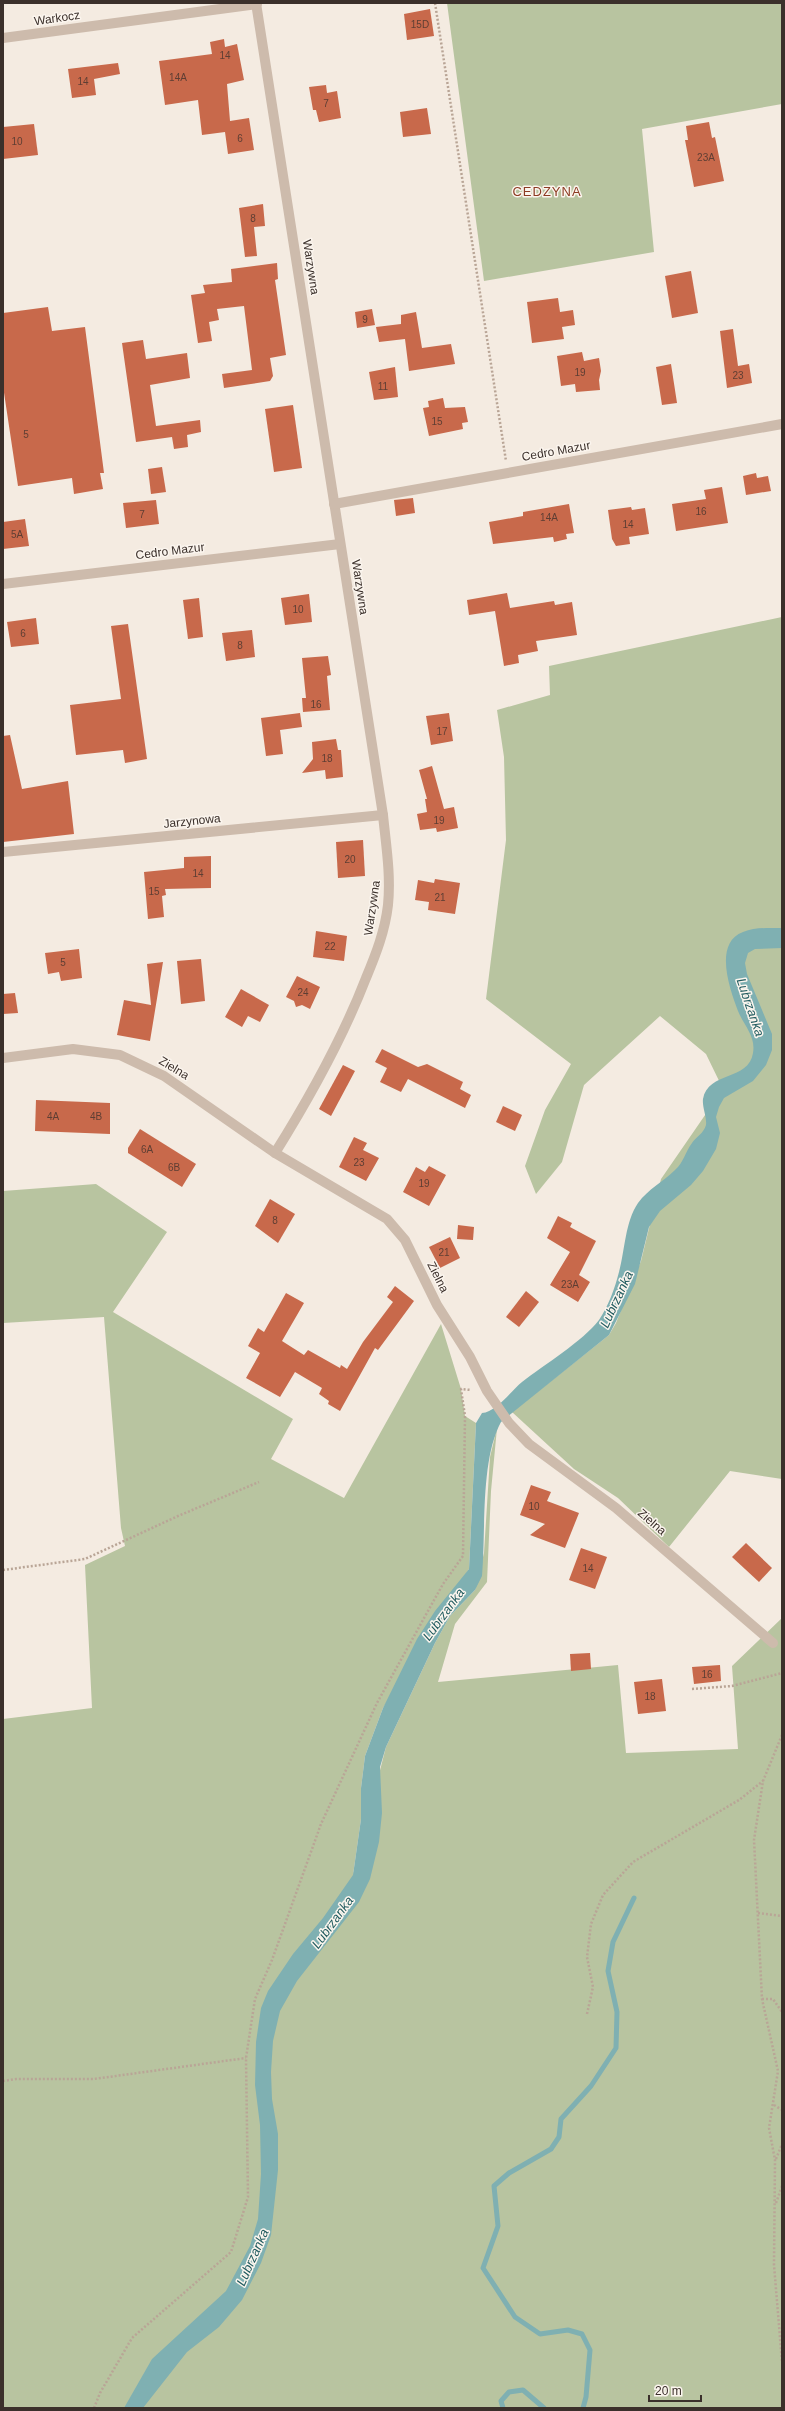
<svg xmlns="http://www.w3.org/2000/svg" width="785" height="2411" viewBox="0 0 785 2411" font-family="Helvetica,sans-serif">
	<rect width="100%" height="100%" fill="#f4ebe1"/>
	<g fill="#b8c4a0">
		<polygon points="447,3 782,3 782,104 642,129 654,252 484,281"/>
		<polygon points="782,617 782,1479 730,1471 669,1547 618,1498 574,1469 512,1412 609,1335 616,1323 641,1261 661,1179 723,1089 706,1054 660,1016 584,1085 562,1162 536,1194 525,1166 545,1110 571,1064 486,999 506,840 504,757 497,710 550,695 549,666"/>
		<polygon points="96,1184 167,1232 113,1312 293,1419 271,1459 344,1498 441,1324 461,1389 465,1416 476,1423 469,1569 383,1708 365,1756 361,1788 361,1819 353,1875 386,1747 435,1643 450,1616 475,1590 484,1553 490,1457 497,1428 491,1491 487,1582 455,1624 438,1682 618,1665 626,1753 738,1749 732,1666 782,1618 782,2408 3,2408 3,1719 92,1708 85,1565 125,1546 121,1528 104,1317 3,1323 3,1191"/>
	</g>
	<path fill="#7fb0b2" d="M782,928V948L755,949L748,953L745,963L747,974L772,1034V1050L766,1065L753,1081L724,1098L719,1107L716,1117L720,1133L716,1149L703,1171L691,1185L660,1211L649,1227L635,1284L609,1335L501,1422C480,1461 486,1531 482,1576L475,1590L450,1616L435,1643L386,1747L380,1767L382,1813L379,1842L370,1879L359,1902L297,1981L280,2011L273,2041L271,2072L272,2099L278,2134V2170L271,2235L261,2263L242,2300L219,2327L187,2352L143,2408H124L152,2359L226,2291L250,2246L258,2219L261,2174L260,2125L255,2085L256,2042L261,2008L268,1991L293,1954L323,1918L353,1875L361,1819V1788L365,1756L383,1708L417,1639L435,1611L469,1569L476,1423L482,1413C496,1412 511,1391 522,1382C544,1365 583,1341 599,1320C608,1307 615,1288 619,1272C625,1250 625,1222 638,1203C648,1189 663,1182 675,1170C684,1162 685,1152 692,1143C696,1137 704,1133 706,1125C707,1117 702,1107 703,1099C708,1071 749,1081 753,1053C756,1036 744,1026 738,1011C730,990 713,943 743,932C755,927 769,928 782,928Z"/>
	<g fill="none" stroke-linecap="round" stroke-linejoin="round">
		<g stroke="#7fb0b2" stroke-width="5">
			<polyline points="503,2408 501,2401 509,2392 523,2390 544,2408"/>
			<polyline points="583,2408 586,2397 590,2350 582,2334 568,2330 540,2334 515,2317 483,2268 498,2226 494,2186 509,2173 551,2149 559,2137 561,2119 591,2086 616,2048 617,2012 608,1971 613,1942 634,1898"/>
		</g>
	</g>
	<g fill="#c8694b">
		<polygon points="430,9 434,36 407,40 404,14"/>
		<polygon points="224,39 225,47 237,44 244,80 227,84 230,121 249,118 254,150 228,154 225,132 202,135 198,100 165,105 159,61 212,54 210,42"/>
		<polygon points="118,63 120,74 94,79 96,95 72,98 68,69"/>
		<polygon points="326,85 327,93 337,91 341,118 319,122 316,110 313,110 309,87"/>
		<polygon points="427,108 431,134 403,137 400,112"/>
		<polygon points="709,122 712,138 715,137 724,181 694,187 685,140 688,140 686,126"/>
		<polygon points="34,124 38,155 3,159 3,127"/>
		<polygon points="263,204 265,226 254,227 257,256 245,257 239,208"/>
		<polygon points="277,263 278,279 275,280 286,355 270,358 273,376 270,381 224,388 222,374 252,370 244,306 217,309 219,320 209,322 212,341 198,343 191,295 205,293 203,285 232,282 231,269"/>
		<polygon points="691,271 698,313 672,318 665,276"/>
		<polygon points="558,298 560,312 573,310 575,325 562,327 564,339 532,343 527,302"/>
		<polygon points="48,307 52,331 85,327 104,473 100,473 103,489 74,494 72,478 18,486 3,386 3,313"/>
		<polygon points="372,309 375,325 357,328 355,312"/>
		<polygon points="416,312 422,348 451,344 455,364 409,371 405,339 379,342 376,327 401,324 401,315"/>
		<polygon points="733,329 738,366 749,364 752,383 727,388 720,331"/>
		<polygon points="143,340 146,359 187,353 190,378 150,385 156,426 200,420 201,432 187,435 188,447 174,449 172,437 136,442 122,343"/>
		<polygon points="582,352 584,361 599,358 601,371 599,380 600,390 576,392 575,384 561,386 557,356"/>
		<polygon points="671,364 677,403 662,405 656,367"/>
		<polygon points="395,367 398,397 374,400 369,372"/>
		<polygon points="443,398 445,408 465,407 468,422 462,423 463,429 429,436 423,408 429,407 428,401"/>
		<polygon points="293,405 302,468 274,472 265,409"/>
		<polygon points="162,467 166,492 151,494 148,469"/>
		<polygon points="756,473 757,478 768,476 771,491 746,495 743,476"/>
		<polygon points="722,487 728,523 676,531 672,504 706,499 704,490"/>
		<polygon points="413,498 415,513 396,516 394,500"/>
		<polygon points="156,500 159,524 126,528 123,503"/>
		<polygon points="569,504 574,533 566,534 567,539 554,542 553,537 493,544 489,522 523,516 523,512"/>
		<polygon points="631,507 632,510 645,508 649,534 629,537 630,544 616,546 612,539 608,510"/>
		<polygon points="25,519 29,546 3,549 3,522"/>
		<polygon points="507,593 510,608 554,601 555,605 572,602 577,635 536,641 538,651 518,655 519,663 504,666 495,611 469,615 467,600"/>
		<polygon points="309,594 312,622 285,625 281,598"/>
		<polygon points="199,598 203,637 188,639 183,600"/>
		<polygon points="36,618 39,644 11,647 7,622"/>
		<polygon points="128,624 147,759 125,763 123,750 76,755 70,705 121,699 111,626"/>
		<polygon points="252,630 255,657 226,661 222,633"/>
		<polygon points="328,656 331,675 327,676 330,710 303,712 302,698 306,698 302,658"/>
		<polygon points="300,713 302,727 280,730 283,754 266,756 261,718"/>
		<polygon points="449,713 453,741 431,745 426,716"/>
		<polygon points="10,735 22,789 68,781 74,834 3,842 3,736"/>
		<polygon points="336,739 338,750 341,750 343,777 326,779 325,770 302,773 313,759 312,742"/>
		<polygon points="432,766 444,809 454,807 458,828 437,832 436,828 420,830 417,814 427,812 425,799 427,799 419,770"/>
		<polygon points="363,840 365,876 338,878 336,842"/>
		<polygon points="211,856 211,888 165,889 166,895 162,896 164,917 148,919 144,872 184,868 184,857"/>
		<polygon points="435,879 460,883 455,914 428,910 429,902 415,900 418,880 434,883"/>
		<polygon points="316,931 347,936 344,961 313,957"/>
		<polygon points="79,949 82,978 61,981 59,972 48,974 45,953"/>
		<polygon points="201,959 205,1001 181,1004 177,961"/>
		<polygon points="163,962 150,1041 117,1035 124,1000 151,1005 147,964"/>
		<polygon points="297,976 320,987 310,1009 302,1005 296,1007 294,1001 286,997"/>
		<polygon points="241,989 269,1005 260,1022 248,1016 242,1027 225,1017"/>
		<polygon points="15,993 18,1013 3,1014 3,994"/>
		<polygon points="382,1049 418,1067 427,1064 463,1082 460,1089 471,1095 465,1108 408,1079 401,1092 380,1082 387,1068 375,1062"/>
		<polygon points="343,1065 355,1071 331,1116 319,1109"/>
		<polygon points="36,1100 110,1103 110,1134 35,1131"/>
		<polygon points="503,1106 522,1115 515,1131 496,1122"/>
		<polygon points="140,1129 196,1164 182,1187 128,1153 128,1148"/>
		<polygon points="354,1137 367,1143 363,1150 379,1158 366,1181 339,1167"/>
		<polygon points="429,1166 446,1175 429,1206 403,1192 416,1167 425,1172"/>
		<polygon points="270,1199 295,1214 278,1243 255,1226"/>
		<polygon points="558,1216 572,1223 570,1227 596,1241 579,1275 590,1282 578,1302 550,1285 570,1252 547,1238"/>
		<polygon points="458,1225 474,1227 473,1240 457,1239"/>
		<polygon points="450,1237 460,1258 440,1268 429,1247"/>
		<polygon points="395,1286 414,1301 378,1350 375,1348 340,1411 328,1404 329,1401 319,1394 322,1388 295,1372 280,1397 246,1378 260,1353 248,1346 258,1328 264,1332 286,1293 304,1303 282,1341 304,1355 308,1350 340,1368 341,1365 347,1369 363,1342 393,1302 387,1297"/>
		<polygon points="526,1291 539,1302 519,1327 506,1317"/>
		<polygon points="531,1485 551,1492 547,1501 579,1513 565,1548 530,1535 545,1524 520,1515"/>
		<polygon points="746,1543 772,1568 759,1582 732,1557"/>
		<polygon points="581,1548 607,1557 595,1589 569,1580"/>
		<polygon points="590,1653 591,1669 571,1671 570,1654"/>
		<polygon points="720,1665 721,1681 694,1684 692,1667"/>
		<polygon points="662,1679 666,1711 638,1714 634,1682"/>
	</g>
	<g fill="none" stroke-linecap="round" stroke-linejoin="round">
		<g stroke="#b9a596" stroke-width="2.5" stroke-dasharray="2 2" stroke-linecap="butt">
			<polyline points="435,3 506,461"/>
			<polyline points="3,1570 85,1559 178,1516 259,1482"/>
			<polyline points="692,1689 732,1686 782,1673"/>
			<polyline points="782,1735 763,1781 754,1840 762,1999 778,2071 769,2128 775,2160 774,2265 782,2362"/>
			<polyline points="758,1913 782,1916"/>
			<polyline points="762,1999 773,1999 782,2012"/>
			<polyline points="587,2014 593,1987 587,1957 591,1924 603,1895 633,1862 739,1800 763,1781"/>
			<polyline points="3,2081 16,2079 94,2079 246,2058"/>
			<polyline points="774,2105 782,2110"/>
			<polyline points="776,2159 782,2144"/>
			<polyline points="776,2203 782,2186"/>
			<polyline points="94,2408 100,2393 132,2338 231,2252 248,2197 246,2058 255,1999 272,1960 321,1824 377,1703 443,1584 463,1556 465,1416 461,1389 471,1390"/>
		</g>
		<g stroke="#cdbbac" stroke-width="10">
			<path d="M256,3L383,815C386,845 391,875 388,905C385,931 376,954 366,978C342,1040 310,1097 275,1153"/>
			<polyline points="3,38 257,4"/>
			<polyline points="334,504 782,424"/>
			<polyline points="3,584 340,544"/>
			<polyline points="3,852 383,815"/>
			<polyline points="3,1058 73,1049 120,1055 164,1076 275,1153 387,1219 405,1240 437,1305 470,1357 487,1391 509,1423 529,1444 616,1508 773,1643"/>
		</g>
	</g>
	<g text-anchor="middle" stroke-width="3" stroke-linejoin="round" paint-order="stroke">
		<g font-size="10" fill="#5e3e33">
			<text x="420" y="28">15D</text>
			<text x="225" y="59">14</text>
			<text x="178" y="81">14A</text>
			<text x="83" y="85">14</text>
			<text x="326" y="107">7</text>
			<text x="240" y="142">6</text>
			<text x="17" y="145">10</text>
			<text x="706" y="161">23A</text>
			<text x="253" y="222">8</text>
			<text x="365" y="323">9</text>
			<text x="580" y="376">19</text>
			<text x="738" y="379">23</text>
			<text x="383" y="390">11</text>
			<text x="437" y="425">15</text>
			<text x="26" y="438">5</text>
			<text x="701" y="515">16</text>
			<text x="142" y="518">7</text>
			<text x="549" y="521">14A</text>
			<text x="628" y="528">14</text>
			<text x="17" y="538">5A</text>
			<text x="298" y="613">10</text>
			<text x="23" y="637">6</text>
			<text x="240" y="649">8</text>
			<text x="316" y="708">16</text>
			<text x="442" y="735">17</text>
			<text x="327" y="762">18</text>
			<text x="439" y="824">19</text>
			<text x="350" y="863">20</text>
			<text x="198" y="877">14</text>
			<text x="154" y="895">15</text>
			<text x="440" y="901">21</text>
			<text x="330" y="950">22</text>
			<text x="63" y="966">5</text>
			<text x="303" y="996">24</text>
			<text x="53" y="1120">4A</text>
			<text x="96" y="1120">4B</text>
			<text x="147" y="1153">6A</text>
			<text x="359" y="1166">23</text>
			<text x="174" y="1171">6B</text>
			<text x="424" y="1187">19</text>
			<text x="275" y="1224">8</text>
			<text x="444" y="1256">21</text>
			<text x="570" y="1288">23A</text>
			<text x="534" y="1510">10</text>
			<text x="588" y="1572">14</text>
			<text x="707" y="1678">16</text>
			<text x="650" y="1700">18</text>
		</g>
		<g font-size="12" fill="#3b302b" stroke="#fbf5ee">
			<text transform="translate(57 18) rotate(-8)" y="4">Warkocz</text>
			<text transform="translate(311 267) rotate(81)" y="4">Warzywna</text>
			<text transform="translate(556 451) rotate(-10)" y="4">Cedro Mazur</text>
			<text transform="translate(170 551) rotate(-7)" y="4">Cedro Mazur</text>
			<text transform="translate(360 587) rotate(81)" y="4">Warzywna</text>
			<text transform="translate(192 821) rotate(-6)" y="4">Jarzynowa</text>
			<text transform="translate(372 908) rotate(-82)" y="4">Warzywna</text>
			<text transform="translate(174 1068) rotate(31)" y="4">Zielna</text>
			<text transform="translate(438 1277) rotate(63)" y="4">Zielna</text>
			<text transform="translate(652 1522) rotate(41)" y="4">Zielna</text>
		</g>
		<g font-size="13" letter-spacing="1" fill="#8c3b22" stroke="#fbf5ee">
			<text x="547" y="196">CEDZYNA</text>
		</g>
		<g font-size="13" font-style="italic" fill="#1f5a5e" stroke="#fbf5ee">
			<text transform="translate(751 1007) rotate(71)" y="5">Lubrzanka</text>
			<text transform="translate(616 1299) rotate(-65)" y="5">Lubrzanka</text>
			<text transform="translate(443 1614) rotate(-54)" y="5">Lubrzanka</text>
			<text transform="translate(332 1922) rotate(-54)" y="5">Lubrzanka</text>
			<text transform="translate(252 2257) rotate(-66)" y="5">Lubrzanka</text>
		</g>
	</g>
	<rect width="785" height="2411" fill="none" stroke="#3b302b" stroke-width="8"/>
	<path d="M649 2395v6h52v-6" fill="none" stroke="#3b302b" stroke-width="2"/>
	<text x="655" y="2395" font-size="12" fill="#3b302b" stroke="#fbf5ee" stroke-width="3" paint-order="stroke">20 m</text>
</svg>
